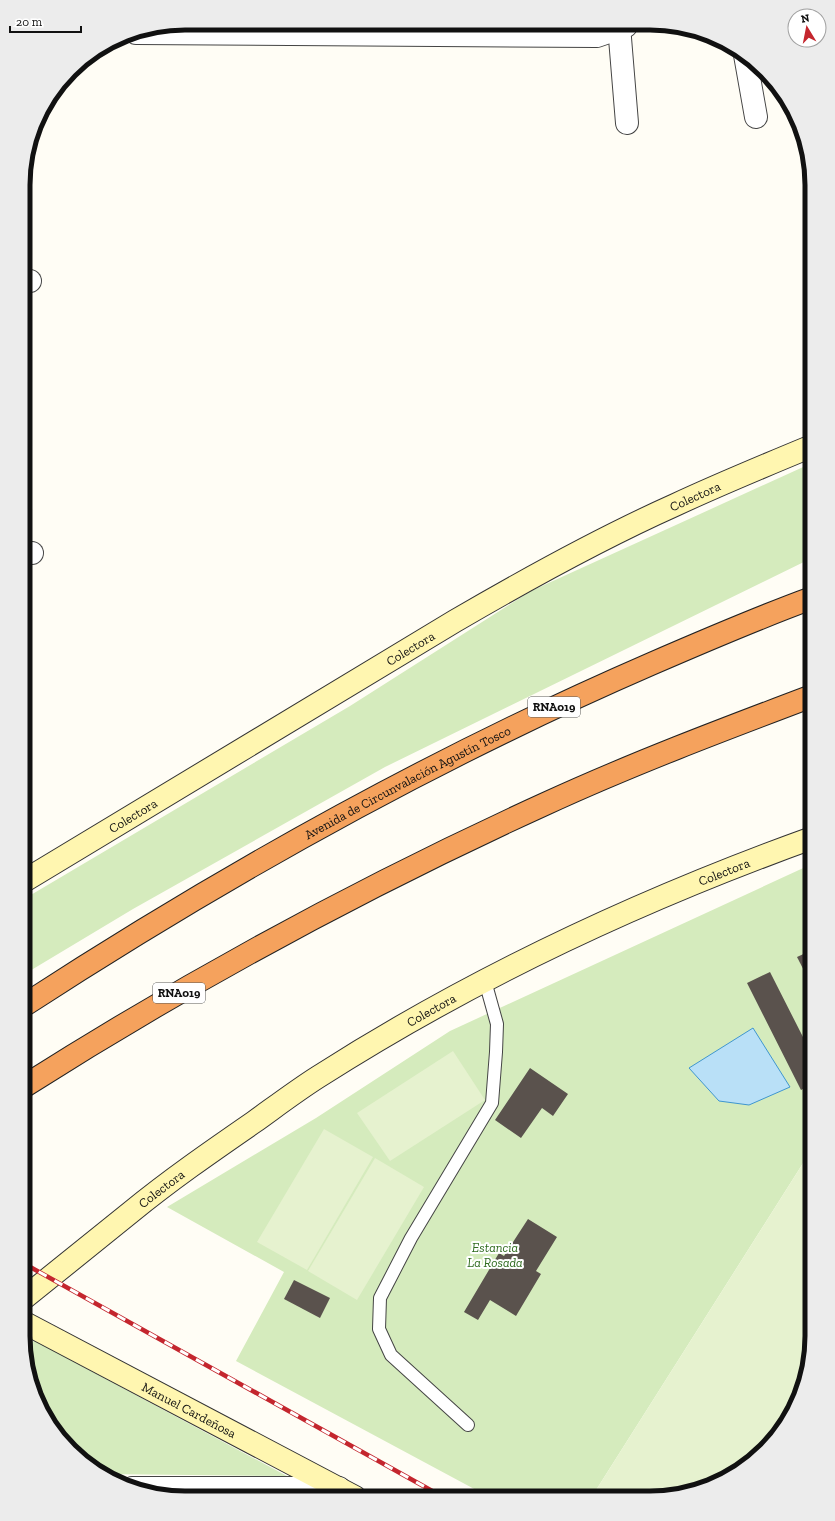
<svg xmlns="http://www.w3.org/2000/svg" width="835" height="1521" viewBox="0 0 835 1521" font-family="'Zilla Slab',serif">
	<rect width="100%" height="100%" fill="#fffdf5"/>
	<g fill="#d5ebbd">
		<polygon points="812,463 812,558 385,767 133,909 23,975 24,899 350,706 531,591"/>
		<polygon points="812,864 812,1149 591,1498 491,1498 236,1361 284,1272 167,1207 316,1118 450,1031"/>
		<polygon points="35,1341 287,1476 103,1474 86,1464 56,1434 32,1388 24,1343"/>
	</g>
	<g fill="#e6f2cf">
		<polygon points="453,1051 485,1100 390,1161 357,1113"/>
		<polygon points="324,1129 373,1157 307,1270 257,1242"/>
		<polygon points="812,1149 812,1347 800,1398 778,1435 748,1465 702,1489 650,1498 591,1498"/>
		<polygon points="375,1158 424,1187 357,1300 308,1271"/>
	</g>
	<polygon fill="#b9e0f7" stroke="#3f96cf" points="753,1028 790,1087 749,1105 719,1101 689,1068"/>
	<g fill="#5a524d">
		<polygon points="812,950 812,986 797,957"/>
		<polygon points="770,972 804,1039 812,1035 812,1052 805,1056 812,1070 812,1084 801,1090 747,983"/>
		<polygon points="530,1068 568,1094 553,1116 542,1108 521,1138 495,1120"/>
		<polygon points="528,1219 557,1237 536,1271 541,1274 516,1316 490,1300 478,1320 464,1312 499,1253 504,1256"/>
		<polygon points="294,1280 330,1298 320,1318 284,1299"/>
	</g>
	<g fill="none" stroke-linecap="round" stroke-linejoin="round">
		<g stroke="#444" stroke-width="14">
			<polyline id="lane" points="468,1425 391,1355 379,1329 380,1298 411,1238 492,1103 496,1052 497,1024 485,981"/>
		</g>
		<g stroke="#444" stroke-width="24">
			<g id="street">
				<polyline points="619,26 627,123"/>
				<polyline points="136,33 597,36 626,26"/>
				<polyline points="745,55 756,117"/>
				<polyline points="24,281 30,281"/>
				<polyline points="24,553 32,553"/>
				<polyline points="132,1488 339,1488 337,1494"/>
			</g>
		</g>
		<g stroke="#333" stroke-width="24">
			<g id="secondary">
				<path id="s1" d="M24,881L455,621C527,579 599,539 675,505C720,484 766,465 812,446"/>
				<path id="s2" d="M23,1299C59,1270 95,1241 131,1212C170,1180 212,1151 254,1122C275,1107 296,1091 318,1077C473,978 640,900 812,838"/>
				<path id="s3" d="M23,1322L355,1497"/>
			</g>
		</g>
		<g stroke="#222" stroke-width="24">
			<g id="highway">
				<path id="s4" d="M23,1006C223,876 432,759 651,664C704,641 757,618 812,598"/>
				<path d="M23,1087C190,981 365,886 545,804C632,764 722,730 812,696"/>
			</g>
		</g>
		<polyline stroke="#333" stroke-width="2.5" stroke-dasharray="4 2" stroke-linecap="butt" points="376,1490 390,1497"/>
		<use href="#lane" stroke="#fff" stroke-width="12"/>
		<use href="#street" stroke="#fff" stroke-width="22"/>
		<use href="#secondary" stroke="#fff6b0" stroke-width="22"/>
		<use href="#highway" stroke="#f5a25d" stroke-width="22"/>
		<g stroke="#c4262e" stroke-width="4.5">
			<polyline id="rail" points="23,1263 443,1497"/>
		</g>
		<use href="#rail" stroke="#fff" stroke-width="3" stroke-dasharray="9" stroke-linecap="butt"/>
	</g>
	<g text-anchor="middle" stroke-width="4" stroke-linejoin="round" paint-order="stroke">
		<g fill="#fff" stroke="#585858" stroke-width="1">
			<rect x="528" y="697" width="52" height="20" rx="3"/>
			<rect x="153" y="983" width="52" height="20" rx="3"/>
		</g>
		<g font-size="12" font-weight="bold" fill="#111">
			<text x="554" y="711">RNA019</text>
			<text x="179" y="997">RNA019</text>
		</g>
		<g font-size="13" fill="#111" stroke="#fff">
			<text dy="5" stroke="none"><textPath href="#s1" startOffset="774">Colectora</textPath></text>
			<text dy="5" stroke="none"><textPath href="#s1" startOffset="451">Colectora</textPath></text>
			<text dy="5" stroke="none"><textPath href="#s4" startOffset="445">Avenida de Circunvalación Agustín Tosco</textPath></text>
			<text dy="5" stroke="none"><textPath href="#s1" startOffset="127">Colectora</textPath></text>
			<text dy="5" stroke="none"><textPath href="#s2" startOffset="825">Colectora</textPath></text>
			<text dy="5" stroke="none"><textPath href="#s2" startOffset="501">Colectora</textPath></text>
			<text dy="5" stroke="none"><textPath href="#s2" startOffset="177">Colectora</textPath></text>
			<text dy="5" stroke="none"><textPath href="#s3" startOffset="188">Manuel Cardeñosa</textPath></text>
		</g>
		<g font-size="13" font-style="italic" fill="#2f6b1f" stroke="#fff">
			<text x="495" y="1252">Estancia<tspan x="495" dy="15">La Rosada</tspan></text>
		</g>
	</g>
	<path d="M0 0H835V1521H0ZM185 30H650A155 155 0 0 1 805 185V1336A155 155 0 0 1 650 1491H185A155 155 0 0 1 30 1336V185A155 155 0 0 1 185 30Z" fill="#ececec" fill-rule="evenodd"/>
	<path fill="none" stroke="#111" stroke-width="5" d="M185 30H650A155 155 0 0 1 805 185V1336A155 155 0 0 1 650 1491H185A155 155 0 0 1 30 1336V185A155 155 0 0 1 185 30Z"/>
	<g transform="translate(807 28) rotate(350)"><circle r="19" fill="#ffffff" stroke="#a0a0a0"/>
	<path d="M0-3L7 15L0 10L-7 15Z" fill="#c4262e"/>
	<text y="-6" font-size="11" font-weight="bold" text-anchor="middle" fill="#111111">N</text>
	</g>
	<path d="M10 26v6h71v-6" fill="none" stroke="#111111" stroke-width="2"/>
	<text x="16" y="26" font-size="12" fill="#111111" stroke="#ffffff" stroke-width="3" paint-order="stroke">20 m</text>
</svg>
